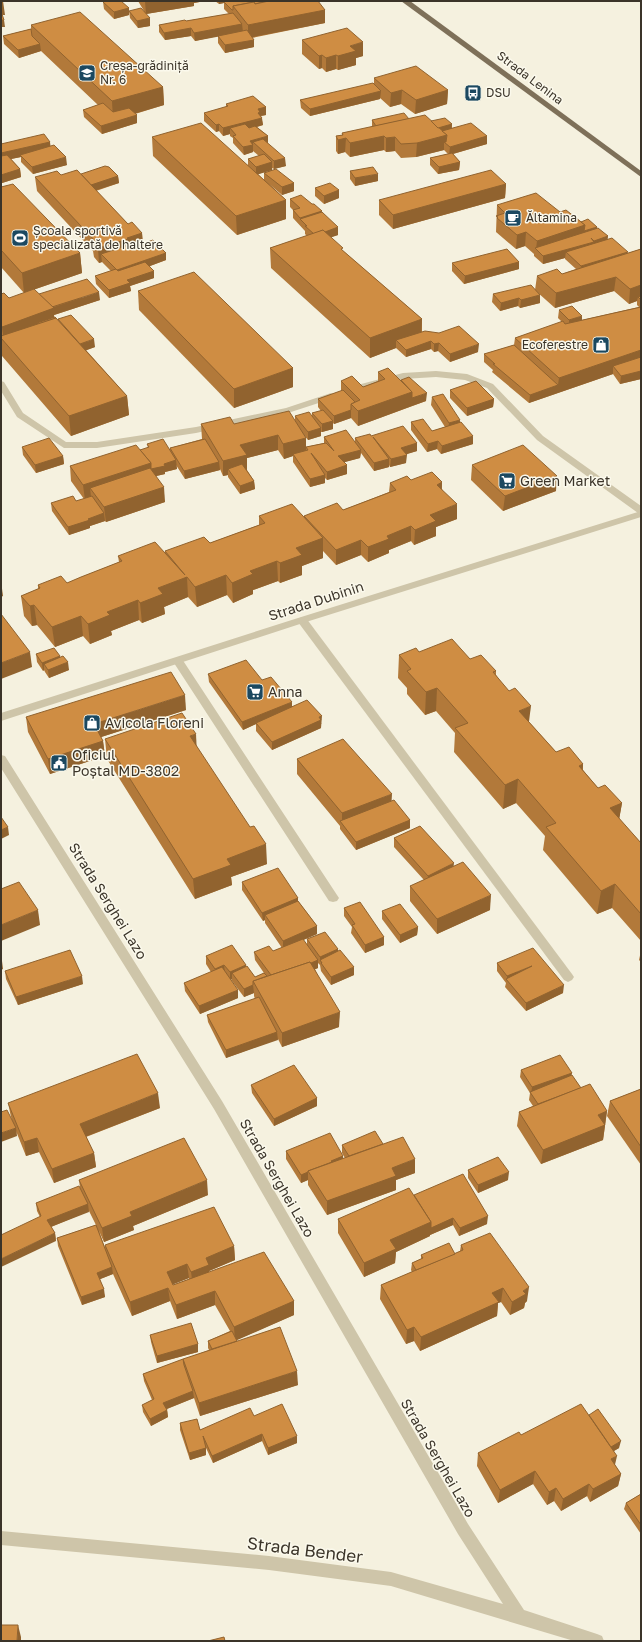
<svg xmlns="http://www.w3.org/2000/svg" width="642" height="1642" viewBox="0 0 642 1642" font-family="'Golos Text',sans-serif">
	<rect width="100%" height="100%" fill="#f5f1df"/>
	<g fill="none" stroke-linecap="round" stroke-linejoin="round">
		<g fill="#cec5a9" fill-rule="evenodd">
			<polygon points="436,371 467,374 493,384 543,436 641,506 641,514 638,513 537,440 487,388 465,380 436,377 403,379 349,393 345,390 346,388 403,373"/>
			<polygon points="1,381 4,382 23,413 66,442 97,442 196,427 286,408 331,393 335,396 334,398 291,412 196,433 97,448 64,448 17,417 1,391"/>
			<polygon points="302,617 306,618 572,974 574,977 572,980 568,982 564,980 298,622 297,620"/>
			<polygon points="178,658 182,659 337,895 339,898 337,901 333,902 329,901 174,663 173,661"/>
		</g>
		<g fill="#cec5a9" fill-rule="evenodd">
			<polygon points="641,511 641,517 306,622 1,721 1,713 298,618"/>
			<polygon points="1,755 5,756 222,1101 468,1524 524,1610 597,1634 602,1636 604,1641 574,1641 391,1586 269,1570 1,1545 1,1531 269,1556 391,1572 503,1604 458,1534 214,1109 1,768"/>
		</g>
		<polygon fill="#7e7059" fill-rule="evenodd" points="401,1 410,1 641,171 641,177"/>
	</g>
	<g fill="#b2793a" fill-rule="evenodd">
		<polygon points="138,1 205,1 194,3 194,6 146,14 150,26 138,28 130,18 129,11 144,11"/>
		<polygon points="215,1 262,1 263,2 325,10 325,23 252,38 254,40 254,47 225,53 218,43 218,36 195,41 191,36 165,40 159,32 159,25 186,21 229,14 224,9 224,3 219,4"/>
		<polygon points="103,2 129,8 129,15 114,19 104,9"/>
		<polygon points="31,25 163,87 164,105 135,114 137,115 137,123 102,134 84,117 83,110 98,105 41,51 19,58 4,44 3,36 31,29"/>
		<polygon points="302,40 363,56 356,58 356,65 338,70 336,69 326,72 322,68 319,69 302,54"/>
		<polygon points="374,78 448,90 447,104 415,114 401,104 390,107 380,98 380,99 310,116 301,108 300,100 374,85"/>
		<path d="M226,104L266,107V115L261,116L263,125L257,127L268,136V144L286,166L274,169L272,168V170L294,183V191L282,195L269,184L286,200V219L237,235L153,156L152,137L248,165V159L259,156L253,151V152L244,155L233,143V138L230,136V134L223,136L219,131L216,132L204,121V113L226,107ZM272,170L264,173V180L258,174Z"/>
		<polygon points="409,119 452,124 452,128 487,136 487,144 453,154 460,162 459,170 438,174 430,165 430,158 448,154 444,150 416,157 401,158 395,151 386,152 384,150 350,157 345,152 338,154 336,151 336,136 342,135 342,133 372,127 372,120"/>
		<polygon points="50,142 50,146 67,165 33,174 21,162 21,157 11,159 20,169 21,177 2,183 1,182 1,144"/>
		<polygon points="350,171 378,181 355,186 350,179"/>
		<polygon points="81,174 118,176 119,183 96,191 128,224 142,233 143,244 166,253 166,260 150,266 154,278 130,286 131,291 109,298 96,284 95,276 111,271 102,262 99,263 94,257 93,251 37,191 35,177 61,175"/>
		<polygon points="506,184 505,198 393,229 379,215 379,200"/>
		<polygon points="1,187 80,253 82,273 24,293 1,267"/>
		<polygon points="315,188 339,190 339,198 324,204 315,196"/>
		<polygon points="290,199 312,204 322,212 338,235 331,237 343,251 422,319 422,332 478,352 450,362 438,351 434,352 431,349 406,357 396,348 370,358 271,268 270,248 307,236 305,234 305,231 293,218 293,210 290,207"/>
		<polygon points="497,205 560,212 597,229 608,236 607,239 628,253 641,249 641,379 620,384 613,374 529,403 492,372 493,370 484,362 484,354 514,345 515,338 562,322 558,318 559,310 582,320 639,307 637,305 637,301 629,304 614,291 555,308 537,292 540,303 520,308 518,306 500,311 492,302 493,294 535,290 537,276 562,274 576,269 565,259 565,258 543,264 534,256 534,254 525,246 516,249 496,232"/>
		<polygon points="519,262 519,269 464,284 452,271 452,263"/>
		<polygon points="138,291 293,368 293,387 234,408 139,310"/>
		<polygon points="1,294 9,298 39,294 100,300 54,315 54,317 95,347 86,350 127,396 129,415 71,436 2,356 1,347"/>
		<polygon points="378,372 401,380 426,401 358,426 351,418 334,424 333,423 333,429 322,432 321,432 321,436 308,440 303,434 306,450 306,447 324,443 324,437 355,443 355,438 371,436 417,443 417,451 406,454 406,463 390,467 389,465 389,467 374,471 361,453 360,458 344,462 347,465 347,474 327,480 325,478 325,483 310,487 293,462 293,456 284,459 278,450 247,458 247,470 254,481 255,489 240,494 228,477 228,475 223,476 220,469 220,470 185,479 176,465 177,469 165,472 165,474 156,476 165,502 106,522 105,521 90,526 90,528 69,535 52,511 51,503 76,501 84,499 71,481 70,466 148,448 147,444 170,451 170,448 202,439 201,424 234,424 295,422 295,416 312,416 312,413 321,411 318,407 318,399 341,391 341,381 363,387 378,381"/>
		<polygon points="450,390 494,399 493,407 467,416 450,398"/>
		<polygon points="432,397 460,422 473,444 441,454 437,449 427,452 411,430 411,422 432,431 445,427 431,405"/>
		<polygon points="22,447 63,456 64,464 36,473 23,455"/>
		<polygon points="472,465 556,491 503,511 471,480"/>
		<polygon points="411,480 442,482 442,489 457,519 436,527 436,536 414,545 411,541 389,550 389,553 368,562 361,555 336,565 323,551 323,558 302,566 302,575 280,583 278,581 253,590 253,594 233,603 227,595 197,607 188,597 164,607 165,614 142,623 139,620 111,631 112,635 90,644 83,636 55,647 37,625 32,626 24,616 21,596 38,589 38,585 67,583 119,562 118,556 165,554 165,551 210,543 259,525 259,516 304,517 304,516 343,510 389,492 390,483"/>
		<polygon points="419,652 470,659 496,671 496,675 529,722 556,752 583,764 583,770 598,788 622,803 619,819 641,843 641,941 612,908 597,914 543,850 545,836 516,803 503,809 454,752 455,733 436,711 425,715 407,694 407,688 398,678 399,655"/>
		<polygon points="36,654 60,656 60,657 69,670 49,678 45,672 44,670 43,671 37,662"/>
		<polygon points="208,674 262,680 292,707 322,724 321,724 321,728 272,750 256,731 256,724 243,730 209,682"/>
		<polygon points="186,710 101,737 103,741 105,756 50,774 28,732 26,717"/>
		<polygon points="105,739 196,746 267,864 231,877 232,885 195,899 107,759"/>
		<polygon points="297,759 391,801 410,820 410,828 356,850 340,829 340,826 297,774"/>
		<polygon points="394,838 454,867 490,910 437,934 410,901 410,886 424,880 394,847"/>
		<polygon points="242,882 298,898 298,901 317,926 317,934 303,940 307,945 307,939 338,949 338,951 354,975 331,985 321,971 320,965 318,963 318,968 315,969 339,1027 282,1047 278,1039 226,1058 208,1022 207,1015 255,999 254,996 254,993 244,997 232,981 232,979 231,980 238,998 200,1014 185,991 184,983 211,972 206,964 206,956 246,965 246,966 255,977 264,973 255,960 254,952 273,951 282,948 265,923 265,920 263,921 242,890"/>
		<polygon points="344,908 384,937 384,945 365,953 351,933 352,927 344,916"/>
		<polygon points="382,911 418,927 417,935 400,943 382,919"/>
		<polygon points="641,951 641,962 639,960"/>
		<polygon points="497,963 563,993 526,1011 505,987 506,983 497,971"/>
		<polygon points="5,971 83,984 18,1005 6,979"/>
		<polygon points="521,1070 572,1073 571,1075 581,1088 607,1111 603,1140 541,1164 517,1126 519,1112 533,1106 529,1100 530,1093 520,1077"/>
		<polygon points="251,1085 317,1098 317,1106 274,1126 252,1093"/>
		<polygon points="641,1089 641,1165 607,1116 610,1101"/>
		<polygon points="8,1103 160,1108 86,1137 94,1153 96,1167 54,1183 39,1152 26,1156 16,1131 17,1136 11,1117"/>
		<polygon points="383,1144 415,1173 396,1180 396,1190 327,1215 308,1185 308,1180 301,1183 286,1159 286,1151 343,1156 343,1158 345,1158 342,1153 342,1145"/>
		<polygon points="468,1170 508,1180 478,1193 468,1178"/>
		<path d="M79,1180L208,1195L133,1226L134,1230L104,1242L99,1231L105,1248V1245L234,1246L235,1260L209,1271V1272L294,1301V1315L236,1340L237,1341L298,1385L200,1416L194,1398L167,1409L168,1417L151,1426L143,1412L142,1405L152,1400L144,1381L143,1374L209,1350L208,1348V1341L230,1331L215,1305L177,1319L170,1301L132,1316L113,1274L100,1279L105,1297L82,1305L58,1246L57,1238L96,1225L89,1211L51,1227L55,1233L56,1241L40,1217L37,1211L36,1203L80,1188ZM189,1278V1279L173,1285V1284Z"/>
		<polygon points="414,1195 487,1224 459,1236 453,1225 430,1235 430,1236 396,1252 395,1263 364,1277 338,1233 338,1219"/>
		<polygon points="461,1245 527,1301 525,1303 524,1308 510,1315 501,1302 498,1303 497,1316 420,1351 414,1341 406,1344 380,1299 381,1285 412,1272 411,1270 412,1263 421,1259 421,1255 455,1254 460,1251"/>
		<polygon points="150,1335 198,1344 198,1352 157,1363 151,1342"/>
		<polygon points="589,1415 619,1448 614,1451 615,1465 621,1474 618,1486 590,1502 587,1496 561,1511 554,1501 547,1505 533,1484 498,1503 477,1466 478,1453 521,1435"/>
		<polygon points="254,1416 297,1443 268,1455 262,1441 213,1463 206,1448 206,1455 190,1460 180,1430 180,1423 200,1430"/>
		<polygon points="641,1494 641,1534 624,1509 626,1503"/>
	</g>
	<g fill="#91632f">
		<polygon points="1,1 3,1 5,15 1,15 1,18"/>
		<polygon points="145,1 205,1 194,3 194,6 146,14"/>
		<polygon points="219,1 231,1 224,2 224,3 219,4"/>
		<polygon points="129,8 129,15 114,19 114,12"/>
		<polygon points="325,10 325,23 248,38 248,25"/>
		<polygon points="150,18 150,26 138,28 137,21"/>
		<polygon points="1,20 4,20 5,27 1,27"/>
		<polygon points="242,24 243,32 195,41 194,33"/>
		<polygon points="191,28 191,36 165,40 164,33"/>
		<polygon points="254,40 254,47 225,53 225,45"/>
		<polygon points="363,42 363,56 356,58 356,65 338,70 338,56 350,46"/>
		<polygon points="40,44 41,51 19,58 18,50"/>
		<polygon points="322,55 322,68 319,69 319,56"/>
		<polygon points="336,55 336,69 326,72 326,58"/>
		<polygon points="163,87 164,105 113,120 112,101"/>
		<polygon points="402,90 401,104 390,107 391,93"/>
		<polygon points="448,90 447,104 415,114 416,100"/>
		<polygon points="381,91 380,99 310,116 310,109"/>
		<polygon points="266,107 266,115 260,116 262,118 263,125 234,133 230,128 230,134 223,136 223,128 258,109"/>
		<polygon points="137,115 137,123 102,134 101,126"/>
		<polygon points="219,124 219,131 216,132 216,125"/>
		<polygon points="452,124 451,131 439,135 436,128"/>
		<polygon points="447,135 446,144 444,142 444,150 416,157 417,143"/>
		<polygon points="268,136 268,144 253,142 253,152 244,155 243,147 250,141"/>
		<polygon points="384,136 384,150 350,157 350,143"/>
		<polygon points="487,136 487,144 449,155 450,147"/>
		<polygon points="395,137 395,151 386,152 386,138"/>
		<polygon points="346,138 345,152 338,154 338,140"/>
		<polygon points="50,142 51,150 20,155 21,157 1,161 1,153"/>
		<polygon points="66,157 67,165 33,174 32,167"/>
		<polygon points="285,158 286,166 274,169 274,161"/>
		<polygon points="272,162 272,170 256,175 256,167"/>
		<polygon points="460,162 459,170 438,174 439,167"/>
		<polygon points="20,169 21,177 2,183 1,175"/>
		<polygon points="378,174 378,181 355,186 355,178"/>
		<polygon points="118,176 119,183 87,193 87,186"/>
		<polygon points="294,183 294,191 282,195 282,187"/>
		<polygon points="506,184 505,198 393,229 393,215"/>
		<polygon points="339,190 339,198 324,204 324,196"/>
		<polygon points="286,200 286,219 237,235 236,216"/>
		<polygon points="322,211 322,219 300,219 300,225 300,218"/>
		<polygon points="585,225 583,240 536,249 537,241"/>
		<polygon points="338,227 338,235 315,243 315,235"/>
		<polygon points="597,227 597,235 584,239 584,231"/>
		<polygon points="526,232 525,246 516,249 517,235"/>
		<polygon points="142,233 143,248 101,254 102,262 99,263 98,248 127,238"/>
		<polygon points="608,236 607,244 594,249 594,241"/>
		<polygon points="594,242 593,250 566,252 565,258 543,264 543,256"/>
		<polygon points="628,252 580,274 581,266"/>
		<polygon points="80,253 82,273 24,293 22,273"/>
		<polygon points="166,253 166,260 118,278 117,270"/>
		<polygon points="519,262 519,269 464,284 465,276"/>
		<polygon points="154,271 154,278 130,286 131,291 109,298 109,290 127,280"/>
		<polygon points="616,277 614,291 555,308 556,293"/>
		<polygon points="641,285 641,299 638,297 637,301 629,304 630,289"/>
		<polygon points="99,292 100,300 54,315 55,323 37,323 38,329 4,341 2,327 48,309"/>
		<polygon points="540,295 540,303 520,308 521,300"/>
		<polygon points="519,298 518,306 500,311 501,303"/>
		<polygon points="582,316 582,324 569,328 569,320"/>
		<polygon points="422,319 421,339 396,340 396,348 370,358 370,338"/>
		<polygon points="94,339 95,347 74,355 73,347"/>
		<polygon points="431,341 431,349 406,357 406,350"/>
		<polygon points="439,343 438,351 434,352 434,344"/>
		<polygon points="479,344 478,352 450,362 450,354"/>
		<polygon points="641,350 641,364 613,366 613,374 529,403 530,395 558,385 559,378"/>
		<polygon points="293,368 293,387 234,408 234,389"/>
		<polygon points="641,371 641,379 620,384 621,376"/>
		<polygon points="412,392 412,406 358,426 358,411"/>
		<polygon points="427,393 426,401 412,406 412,398"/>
		<polygon points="127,396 129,415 71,436 69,416"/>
		<polygon points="494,399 493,407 467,416 467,408"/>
		<polygon points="351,410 351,418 334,424 334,416"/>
		<polygon points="460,420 460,429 448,431 449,423"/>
		<polygon points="333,421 333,429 322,432 322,424"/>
		<polygon points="321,428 321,436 308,440 308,432"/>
		<polygon points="278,435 278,450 247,458 247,470 232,474 228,469 228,475 223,476 223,461 240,445"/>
		<polygon points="473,436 473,444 441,454 442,446"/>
		<polygon points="306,438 306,453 293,454 293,456 284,459 283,444"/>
		<polygon points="438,441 437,449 427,452 428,444"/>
		<polygon points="417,443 417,451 401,456 401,448"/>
		<polygon points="361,450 360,458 338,464 338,456"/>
		<polygon points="407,455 406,463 390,467 391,459"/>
		<polygon points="63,456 64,464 36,473 35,465"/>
		<polygon points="389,459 389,467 374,471 374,463"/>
		<polygon points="176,460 177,469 165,472 165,474 152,477 90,488 91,497 85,500 83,485 151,463 164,464"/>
		<polygon points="219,462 220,470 185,479 184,471"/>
		<polygon points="347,465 347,474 327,480 327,472"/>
		<polygon points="325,475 325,483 310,487 310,479"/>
		<polygon points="557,476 556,491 503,511 505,496"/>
		<polygon points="254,481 255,489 240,494 240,486"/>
		<polygon points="442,482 441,497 437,485"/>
		<polygon points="164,487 165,502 106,522 104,507"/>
		<polygon points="457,504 457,519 436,527 436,536 414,545 415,530 430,515"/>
		<polygon points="104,513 105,521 90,526 90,528 69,535 68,527 88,519"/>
		<polygon points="411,526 411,541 389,550 389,553 368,562 368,547 387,536"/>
		<polygon points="323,538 323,558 302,566 302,575 280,583 280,563 296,548"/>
		<polygon points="361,540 361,555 336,565 336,550"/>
		<polygon points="277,561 278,581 253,590 253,594 233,603 232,583 250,571"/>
		<polygon points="226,575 227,595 197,607 195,587"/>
		<polygon points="187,577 188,597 164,607 165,614 142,623 140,603 158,588"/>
		<polygon points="1,581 3,596 1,597"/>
		<polygon points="138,600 139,620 111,631 112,635 90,644 88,624 107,612"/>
		<polygon points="34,605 37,625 32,626 30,606"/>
		<polygon points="81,616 83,636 55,647 52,627"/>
		<polygon points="30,652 32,667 1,679 1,663"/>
		<polygon points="60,656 61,664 44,664 44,670 43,671 42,663"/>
		<polygon points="68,662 69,670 49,678 48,670"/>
		<polygon points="437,688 436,711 425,715 426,692"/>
		<polygon points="185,695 186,710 95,739 94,724"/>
		<polygon points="292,702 292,710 256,723 256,724 243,730 242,722"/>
		<polygon points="531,706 528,729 519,711"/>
		<polygon points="322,716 321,728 272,750 272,742"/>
		<polygon points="196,734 197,754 190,736"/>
		<polygon points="103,741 105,756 50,774 48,759"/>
		<polygon points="583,764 581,787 579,766"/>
		<polygon points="518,779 516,803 503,809 505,785"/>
		<polygon points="392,794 391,809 342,824 342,813"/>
		<polygon points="622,803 618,826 610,808"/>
		<polygon points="410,820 410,828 356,850 356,842"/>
		<polygon points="8,827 9,835 1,839 1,830"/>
		<polygon points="266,844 267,864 231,877 232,885 195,899 193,879 227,859"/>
		<polygon points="454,863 453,871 427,884 428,876"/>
		<polygon points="615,884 612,908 597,914 601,891"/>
		<polygon points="491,895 490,910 437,934 437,919"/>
		<polygon points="298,898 298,906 265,915 265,920 263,921 262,913"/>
		<polygon points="38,910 40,925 1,941 1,925"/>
		<polygon points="317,926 317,934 283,949 283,941"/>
		<polygon points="418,927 417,935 400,943 400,935"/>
		<polygon points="384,937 384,945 365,953 365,945"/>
		<polygon points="338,949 338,957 322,963 320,960 320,957"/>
		<polygon points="318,960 318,968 274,987 274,979"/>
		<polygon points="1,961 2,961 3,969 1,970"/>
		<polygon points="224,965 225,973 215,977 215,969"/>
		<polygon points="246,965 246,973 232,973 232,979 230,980 230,972"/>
		<polygon points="532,966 507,980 507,976"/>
		<polygon points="354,967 354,975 331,985 331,977"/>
		<polygon points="82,976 83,984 18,1005 16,997"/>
		<polygon points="253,985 254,993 244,997 244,989"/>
		<polygon points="564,985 563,993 526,1011 526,1003"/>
		<polygon points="238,990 238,998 200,1014 199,1006"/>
		<polygon points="340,1012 339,1027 282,1047 282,1033"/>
		<polygon points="277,1032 278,1040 226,1058 226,1050"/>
		<polygon points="572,1073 570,1081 531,1095 532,1087"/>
		<polygon points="158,1093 160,1108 82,1138 80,1124"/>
		<polygon points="317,1098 317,1106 274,1126 274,1119"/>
		<polygon points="607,1111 603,1140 541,1164 543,1150 598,1115"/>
		<polygon points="16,1128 17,1136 1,1142 1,1133"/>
		<polygon points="37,1138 39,1152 26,1156 24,1142"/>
		<polygon points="94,1153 96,1167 54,1183 52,1169"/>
		<polygon points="343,1156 343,1164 333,1168 331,1161"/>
		<polygon points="415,1159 415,1173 396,1180 396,1190 327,1215 327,1201 392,1168"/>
		<polygon points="308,1172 308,1180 301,1183 301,1175"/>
		<polygon points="509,1172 508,1180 478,1193 478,1185"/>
		<polygon points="207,1180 208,1195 133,1226 134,1230 104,1242 102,1228 130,1212"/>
		<polygon points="88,1204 89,1212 48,1228 47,1220"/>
		<polygon points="488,1216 487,1224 459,1236 460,1228"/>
		<polygon points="453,1218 453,1225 430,1235 430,1236 396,1252 395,1263 364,1277 364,1263 390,1240 431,1222"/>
		<polygon points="55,1233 56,1241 1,1267 1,1259"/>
		<polygon points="234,1246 235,1260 209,1271 210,1279 193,1286 191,1272 206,1258"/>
		<polygon points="187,1264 189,1278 169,1286 167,1272"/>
		<polygon points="112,1267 113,1274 98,1280 97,1273"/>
		<polygon points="529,1287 527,1301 525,1303 524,1308 510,1315 512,1302 523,1291"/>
		<polygon points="168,1288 170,1301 132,1316 130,1302"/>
		<polygon points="503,1288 501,1302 498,1303 497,1316 420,1351 421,1337 492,1293"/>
		<polygon points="104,1289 105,1297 82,1305 81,1297"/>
		<polygon points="215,1291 215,1305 177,1319 176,1305"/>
		<polygon points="294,1301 294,1315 235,1341 234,1327"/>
		<polygon points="414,1327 414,1341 406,1344 407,1330"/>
		<polygon points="198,1344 198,1352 157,1363 157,1356"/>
		<polygon points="297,1371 298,1385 200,1416 199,1403"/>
		<polygon points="193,1391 194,1398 164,1410 163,1403"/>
		<polygon points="167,1410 168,1417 151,1426 150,1419"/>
		<polygon points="262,1434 262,1441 213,1463 212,1456"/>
		<polygon points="297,1436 297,1443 268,1455 268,1448"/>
		<polygon points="621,1441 619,1448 605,1456 607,1449"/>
		<polygon points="206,1448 206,1455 190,1460 189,1453"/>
		<polygon points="617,1456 614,1469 611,1459"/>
		<polygon points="535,1471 533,1484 498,1503 500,1490"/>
		<polygon points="621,1474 618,1486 590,1502 593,1489"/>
		<polygon points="589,1484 587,1496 561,1511 563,1499"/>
		<polygon points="556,1488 554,1501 547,1505 549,1492"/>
		<polygon points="18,1625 21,1637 21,1641 17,1641"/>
	</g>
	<g fill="#cf8d43" stroke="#91632f">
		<polygon points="106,1 121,1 129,8 114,12 103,2"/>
		<polygon points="226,1 262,1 263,2 255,4 254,2 233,6 233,10 232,10 224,2"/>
		<polygon points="269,1 318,1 325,10 248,25 233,6 254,2 255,4"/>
		<polygon points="141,8 150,18 137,21 129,11"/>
		<polygon points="1,11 4,20 1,20"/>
		<polygon points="80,12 163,87 112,101 31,25"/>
		<polygon points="233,13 242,24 194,33 191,28 164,33 159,25 185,20 186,21"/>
		<polygon points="347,28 363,42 350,46 356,51 338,56 336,55 326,58 322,55 319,56 302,40"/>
		<polygon points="31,29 32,36 40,44 18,50 3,36"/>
		<polygon points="247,30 254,40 225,45 218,36"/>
		<polygon points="416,66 448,90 416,100 402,90 391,93 374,78"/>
		<polygon points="373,83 381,91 310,109 300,100"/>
		<polygon points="253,96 266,107 258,109 260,112 258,113 262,118 223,128 219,124 216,125 204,113 228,106 226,104"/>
		<polygon points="103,103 113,112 129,108 137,115 101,126 83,110"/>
		<polygon points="404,113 409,119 376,126 372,120"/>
		<polygon points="425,115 447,135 417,143 401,144 395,137 386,138 384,136 350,143 346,138 338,140 336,136 343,135 342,133"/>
		<polygon points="445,118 452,124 438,128 431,121"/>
		<polygon points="201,123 286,200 236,216 152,137"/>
		<polygon points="471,123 487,136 450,147 444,142 446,142 447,135 442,131"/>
		<polygon points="245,124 249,128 255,126 268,136 250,141 253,145 243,147 233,136 236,135 230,128"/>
		<polygon points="44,134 50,142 1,153 1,144"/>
		<polygon points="263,139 285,158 274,161 253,142"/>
		<polygon points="54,145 66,157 32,167 20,155"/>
		<polygon points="452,153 460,162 439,167 430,158"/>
		<polygon points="264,154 272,162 256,167 248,159"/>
		<polygon points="7,155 20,169 1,175 1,156"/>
		<polygon points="105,166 109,167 118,176 91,185 81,174"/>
		<polygon points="373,167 378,174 355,178 350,171"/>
		<polygon points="276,169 294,183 282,187 264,173"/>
		<polygon points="77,170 128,224 132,222 142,233 127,238 128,239 98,248 92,243 96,242 35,177 57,171 61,175"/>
		<polygon points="491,170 506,184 393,215 379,200"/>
		<polygon points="330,183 339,190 324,196 315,188"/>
		<polygon points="13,184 80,253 22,273 1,250 1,187"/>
		<polygon points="536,193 560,212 566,210 585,225 537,241 526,232 517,235 497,218 498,217 496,216 505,213 497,205"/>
		<polygon points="301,195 312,204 314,204 322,211 300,218 293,210 300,208 290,199"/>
		<polygon points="322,212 338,227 325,232 323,230 314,234 305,226 307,226 300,219"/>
		<polygon points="588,219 597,227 584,231 585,225 581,222"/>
		<polygon points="598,228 608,236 594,241 591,238 594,242 543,256 535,248"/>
		<polygon points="323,230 343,248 341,249 422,319 370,338 270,248"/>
		<polygon points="612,238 628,252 581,266 566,252"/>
		<polygon points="153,240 166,253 117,270 101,254 126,246 128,249"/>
		<polygon points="507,249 519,262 465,276 452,263"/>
		<polygon points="641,249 641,285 630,289 616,277 556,293 537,276 557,269 562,274"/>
		<polygon points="145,262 154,271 127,280 130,283 109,290 95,276 116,269 118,271"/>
		<polygon points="194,272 293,368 234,389 138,291"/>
		<polygon points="87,279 99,292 52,307 39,294"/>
		<polygon points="531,285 540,295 521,300 519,298 501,303 493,294"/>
		<polygon points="34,289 54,308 2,327 1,325 1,294 4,293 9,298"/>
		<polygon points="641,296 641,300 638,297"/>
		<polygon points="572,306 582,316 569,320 559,310"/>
		<polygon points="641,307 641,350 559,378 515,338 563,321 565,324"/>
		<polygon points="71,315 94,339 80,344 58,319"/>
		<polygon points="55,317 56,318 38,324 37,323"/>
		<polygon points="56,318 127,396 69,416 1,338 1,336"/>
		<polygon points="459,326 479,344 450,354 439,343 434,344 431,341 406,350 396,340 425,331 439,333"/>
		<polygon points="514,345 558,385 530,395 493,364 495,364 484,354"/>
		<polygon points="641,357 641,371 621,376 613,366"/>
		<polygon points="388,368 412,392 358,411 351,404 360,400 341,381 352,376 363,387 385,379 378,372"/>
		<polygon points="409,377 427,393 412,398 412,392 401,380"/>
		<polygon points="476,381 494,399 467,408 450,390"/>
		<polygon points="343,390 355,402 351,404 351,410 334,416 318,399"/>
		<polygon points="443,394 460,420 449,423 432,397"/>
		<polygon points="323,410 333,421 322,424 312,413"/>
		<polygon points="289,411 306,438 283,444 278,435 240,445 247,455 223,461 201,424 230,417 234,424"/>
		<polygon points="309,412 321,428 308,432 295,416"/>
		<polygon points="423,419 432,431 461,422 473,436 442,446 438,441 428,444 411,422"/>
		<polygon points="403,426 417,443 401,448 407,455 391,459 373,437 389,459 374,463 355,438 370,434 371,436"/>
		<polygon points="346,430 361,450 338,456 347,465 327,472 311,453 325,475 310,479 293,454 308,450 306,447 326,443 334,451 324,437"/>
		<polygon points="49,438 63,456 35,465 22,447"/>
		<polygon points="163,439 176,460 164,464 165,466 151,469 151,463 140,450 149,447 147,444"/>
		<polygon points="205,439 219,462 184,471 170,448"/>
		<polygon points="136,445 151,463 83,485 70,466"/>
		<polygon points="523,445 557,476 505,496 472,465"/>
		<polygon points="242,464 254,481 240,486 228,469"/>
		<polygon points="150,468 164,487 104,507 90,488"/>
		<polygon points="432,472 442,482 437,485 457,504 430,515 436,521 415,530 411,526 387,536 389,539 368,547 361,540 336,550 304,516 337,503 343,510 396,490 390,483 407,476 411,480"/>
		<polygon points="73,496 76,501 92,496 104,513 88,519 90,520 68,527 51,503"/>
		<polygon points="292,504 323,538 296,548 302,555 280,563 277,561 250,571 253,574 232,583 226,575 195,587 187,577 158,588 163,594 140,603 138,600 107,612 110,615 88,624 81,616 52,627 34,605 30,606 21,596 40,588 38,585 61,576 67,583 81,577 122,561 118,556 155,542 185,575 165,551 204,537 210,543 265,523 259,516"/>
		<polygon points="1,614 30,652 1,663"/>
		<polygon points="452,639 470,659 481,655 496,671 493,672 509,691 515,688 531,706 519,711 556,752 569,747 583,764 579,766 598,788 605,785 622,803 610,808 641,843 641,914 615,884 601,891 546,827 556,823 518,779 505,785 455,728 468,723 437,688 426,692 407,671 411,669 399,655 416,648 419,652"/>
		<polygon points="54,648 60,656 42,663 36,654"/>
		<polygon points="63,656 68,662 48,670 44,664"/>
		<polygon points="246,660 262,680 271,677 292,702 242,722 208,674"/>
		<polygon points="171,672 185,695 94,724 103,741 48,759 26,717"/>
		<polygon points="307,700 322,716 319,717 321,720 272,742 256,723"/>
		<polygon points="182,713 196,734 190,736 250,827 254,826 266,844 227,859 231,865 193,879 105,739"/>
		<polygon points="343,739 392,794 342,813 297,759"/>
		<polygon points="394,800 410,820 356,842 340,821"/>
		<polygon points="1,817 8,827 1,830"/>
		<polygon points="420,826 454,863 428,876 394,838"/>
		<polygon points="463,862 491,895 437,919 410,886"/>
		<polygon points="278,868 298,898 262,913 242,882"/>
		<polygon points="19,882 38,910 1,925 1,889"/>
		<polygon points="298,901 317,926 283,941 265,915"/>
		<polygon points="360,902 384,937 365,945 352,925 355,924 344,908"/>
		<polygon points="400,904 418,927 400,935 382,911"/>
		<polygon points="325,932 338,949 320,957 307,939"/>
		<polygon points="303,939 318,960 311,963 310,962 271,975 254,952 269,946 273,951"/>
		<polygon points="232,945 246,965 230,972 224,965 215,969 206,956"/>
		<polygon points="533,948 564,985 526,1003 506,979 532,966 507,976 497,963"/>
		<polygon points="70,950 82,976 16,997 5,971"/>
		<polygon points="340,950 354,967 331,977 321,963 322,963 320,960"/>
		<polygon points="310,962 340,1012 282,1033 253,981"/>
		<polygon points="247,966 255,977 264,973 267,976 253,981 253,985 244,989 232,973"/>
		<polygon points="222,967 238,990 199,1006 184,983"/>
		<polygon points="259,997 277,1032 226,1050 207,1015"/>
		<polygon points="137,1054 158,1093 80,1124 94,1153 52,1169 37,1138 24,1142 8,1103"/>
		<polygon points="560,1055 572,1073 532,1087 521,1070"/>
		<polygon points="294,1065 317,1098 274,1119 251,1085"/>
		<polygon points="572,1075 581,1088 538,1104 530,1092"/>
		<polygon points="590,1084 607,1111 598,1115 605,1125 543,1150 519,1112"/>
		<polygon points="641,1089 641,1147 610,1101"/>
		<polygon points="7,1110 16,1128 1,1133 1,1112"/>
		<polygon points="375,1131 383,1144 349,1156 342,1145"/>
		<polygon points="330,1133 343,1156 331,1161 332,1162 308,1171 308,1172 301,1175 286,1151"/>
		<polygon points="403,1137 415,1159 392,1168 396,1176 327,1201 308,1171"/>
		<polygon points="184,1138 207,1180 130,1212 132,1216 102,1228 79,1180"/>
		<polygon points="498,1157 509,1172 478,1185 468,1170"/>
		<polygon points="463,1174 488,1216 460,1228 453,1218 431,1228 431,1222 414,1195"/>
		<polygon points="79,1186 88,1204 47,1220 55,1233 1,1259 1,1235 41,1216 36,1203"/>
		<polygon points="409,1188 431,1222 390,1240 396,1249 364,1263 338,1219"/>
		<polygon points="214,1207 234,1246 206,1258 209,1265 191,1272 187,1264 167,1272 173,1285 264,1252 294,1301 234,1327 215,1291 176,1305 168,1288 130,1302 105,1245"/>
		<polygon points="96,1225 112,1267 97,1273 104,1289 81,1297 57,1238"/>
		<polygon points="490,1233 529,1287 523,1291 526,1294 512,1302 503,1288 492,1293 499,1302 421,1337 414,1327 407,1330 381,1285 463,1250 461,1245"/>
		<polygon points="449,1243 455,1254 416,1270 412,1263 423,1258 421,1255"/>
		<polygon points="191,1323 198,1344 157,1356 150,1335"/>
		<polygon points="280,1327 297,1371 199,1403 183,1359"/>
		<polygon points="232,1331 237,1341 212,1349 208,1341"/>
		<polygon points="183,1359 184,1365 193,1391 163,1403 167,1410 150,1419 142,1405 154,1399 143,1374"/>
		<polygon points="282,1404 297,1436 268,1448 262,1434 212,1456 203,1436 206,1448 189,1453 180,1423 197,1419 200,1430 250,1408 254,1416"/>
		<polygon points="581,1404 617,1456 611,1459 621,1474 593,1489 589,1484 563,1499 556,1488 549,1492 535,1471 500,1490 478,1453 519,1432 521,1435"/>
		<polygon points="598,1409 621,1441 611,1447 589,1415"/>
		<polygon points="641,1494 641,1525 626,1503"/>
		<polygon points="1,1625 18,1625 17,1641 1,1641"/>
		<polygon points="224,1637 225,1641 208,1641"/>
	</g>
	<defs>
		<g id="school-square" transform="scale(0.9)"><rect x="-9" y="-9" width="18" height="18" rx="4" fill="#1b4860" stroke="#fbf9ec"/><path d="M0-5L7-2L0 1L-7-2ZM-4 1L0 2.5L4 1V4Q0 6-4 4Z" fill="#fff"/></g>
		<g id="bus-square" transform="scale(0.9)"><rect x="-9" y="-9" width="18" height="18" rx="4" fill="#1b4860" stroke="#fbf9ec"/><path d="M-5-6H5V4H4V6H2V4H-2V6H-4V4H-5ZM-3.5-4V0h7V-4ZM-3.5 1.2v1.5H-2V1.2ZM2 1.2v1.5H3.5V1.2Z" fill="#fff"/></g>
		<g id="cafe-square" transform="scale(0.9)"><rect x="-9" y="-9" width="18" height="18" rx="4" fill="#1b4860" stroke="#fbf9ec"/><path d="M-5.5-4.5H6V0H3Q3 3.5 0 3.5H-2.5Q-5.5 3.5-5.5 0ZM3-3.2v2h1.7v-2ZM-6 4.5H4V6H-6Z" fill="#fff"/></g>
		<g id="stadium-square" transform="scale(0.9)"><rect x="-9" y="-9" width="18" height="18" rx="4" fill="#1b4860" stroke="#fbf9ec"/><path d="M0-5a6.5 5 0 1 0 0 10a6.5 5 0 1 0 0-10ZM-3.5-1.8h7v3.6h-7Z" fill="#fff"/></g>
		<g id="shop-square" transform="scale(0.9)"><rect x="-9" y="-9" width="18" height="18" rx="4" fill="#1b4860" stroke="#fbf9ec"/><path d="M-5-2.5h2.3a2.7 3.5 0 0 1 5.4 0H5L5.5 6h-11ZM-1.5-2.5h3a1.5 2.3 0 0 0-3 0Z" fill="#fff"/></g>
		<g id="supermarket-square" transform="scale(0.9)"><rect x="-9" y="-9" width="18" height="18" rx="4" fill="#1b4860" stroke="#fbf9ec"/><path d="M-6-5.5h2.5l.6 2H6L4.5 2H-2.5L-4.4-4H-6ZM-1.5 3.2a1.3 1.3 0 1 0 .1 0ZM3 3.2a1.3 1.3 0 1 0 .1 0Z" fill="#fff"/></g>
		<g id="civic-square" transform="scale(0.9)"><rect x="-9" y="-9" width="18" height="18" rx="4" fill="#1b4860" stroke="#fbf9ec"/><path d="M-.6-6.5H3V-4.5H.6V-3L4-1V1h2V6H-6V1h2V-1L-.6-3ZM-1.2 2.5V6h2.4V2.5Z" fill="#fff"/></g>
	</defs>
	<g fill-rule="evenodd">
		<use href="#school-square" x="87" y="73"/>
		<use href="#bus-square" x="473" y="93"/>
		<use href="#cafe-square" x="513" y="218"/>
		<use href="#stadium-square" x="20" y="238"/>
		<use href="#shop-square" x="601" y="345"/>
		<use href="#supermarket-square" x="507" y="481"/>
		<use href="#supermarket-square" x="255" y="692"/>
		<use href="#shop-square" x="92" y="723"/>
		<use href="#civic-square" x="59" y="763"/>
	</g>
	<g text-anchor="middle" stroke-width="3" stroke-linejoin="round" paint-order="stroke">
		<g font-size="12" fill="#3b3429" stroke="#fbf9ec" text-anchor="start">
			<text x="100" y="70">Creșa-grădiniță<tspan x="100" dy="14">Nr. 6</tspan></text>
			<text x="486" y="97">DSU</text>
			<text x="526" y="222">Ăltamina</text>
			<text x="33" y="235">Școala sportivă<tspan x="33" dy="14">specializată de haltere</tspan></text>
			<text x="588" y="349" text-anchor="end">Ecoferestre</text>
		</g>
		<g font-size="12" fill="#3b3429" stroke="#fbf9ec">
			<text transform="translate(530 78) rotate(37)" y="4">Strada Lenina</text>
		</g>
		<g font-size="14" fill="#3b3429" stroke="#fbf9ec" text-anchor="start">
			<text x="520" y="486">Green Market</text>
			<text x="268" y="697">Anna</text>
			<text x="105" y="728">Avicola Floreni</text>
			<text x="72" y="760">Oficiul<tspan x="72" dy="16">Poștal MD-3802</tspan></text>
		</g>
		<g font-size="14" fill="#3b3429" stroke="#fbf9ec">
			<text transform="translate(316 601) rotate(-18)" y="5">Strada Dubinin</text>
			<text transform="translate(108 901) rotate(58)" y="5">Strada Serghei Lazo</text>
			<text transform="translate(277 1178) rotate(60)" y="5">Strada Serghei Lazo</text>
			<text transform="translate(438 1458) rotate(60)" y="5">Strada Serghei Lazo</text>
		</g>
		<g font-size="17" fill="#3b3429" stroke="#fbf9ec">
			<text transform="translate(305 1550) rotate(7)" y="6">Strada Bender</text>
		</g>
	</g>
	<rect width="642" height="1642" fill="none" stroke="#3b3429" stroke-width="4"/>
</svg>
